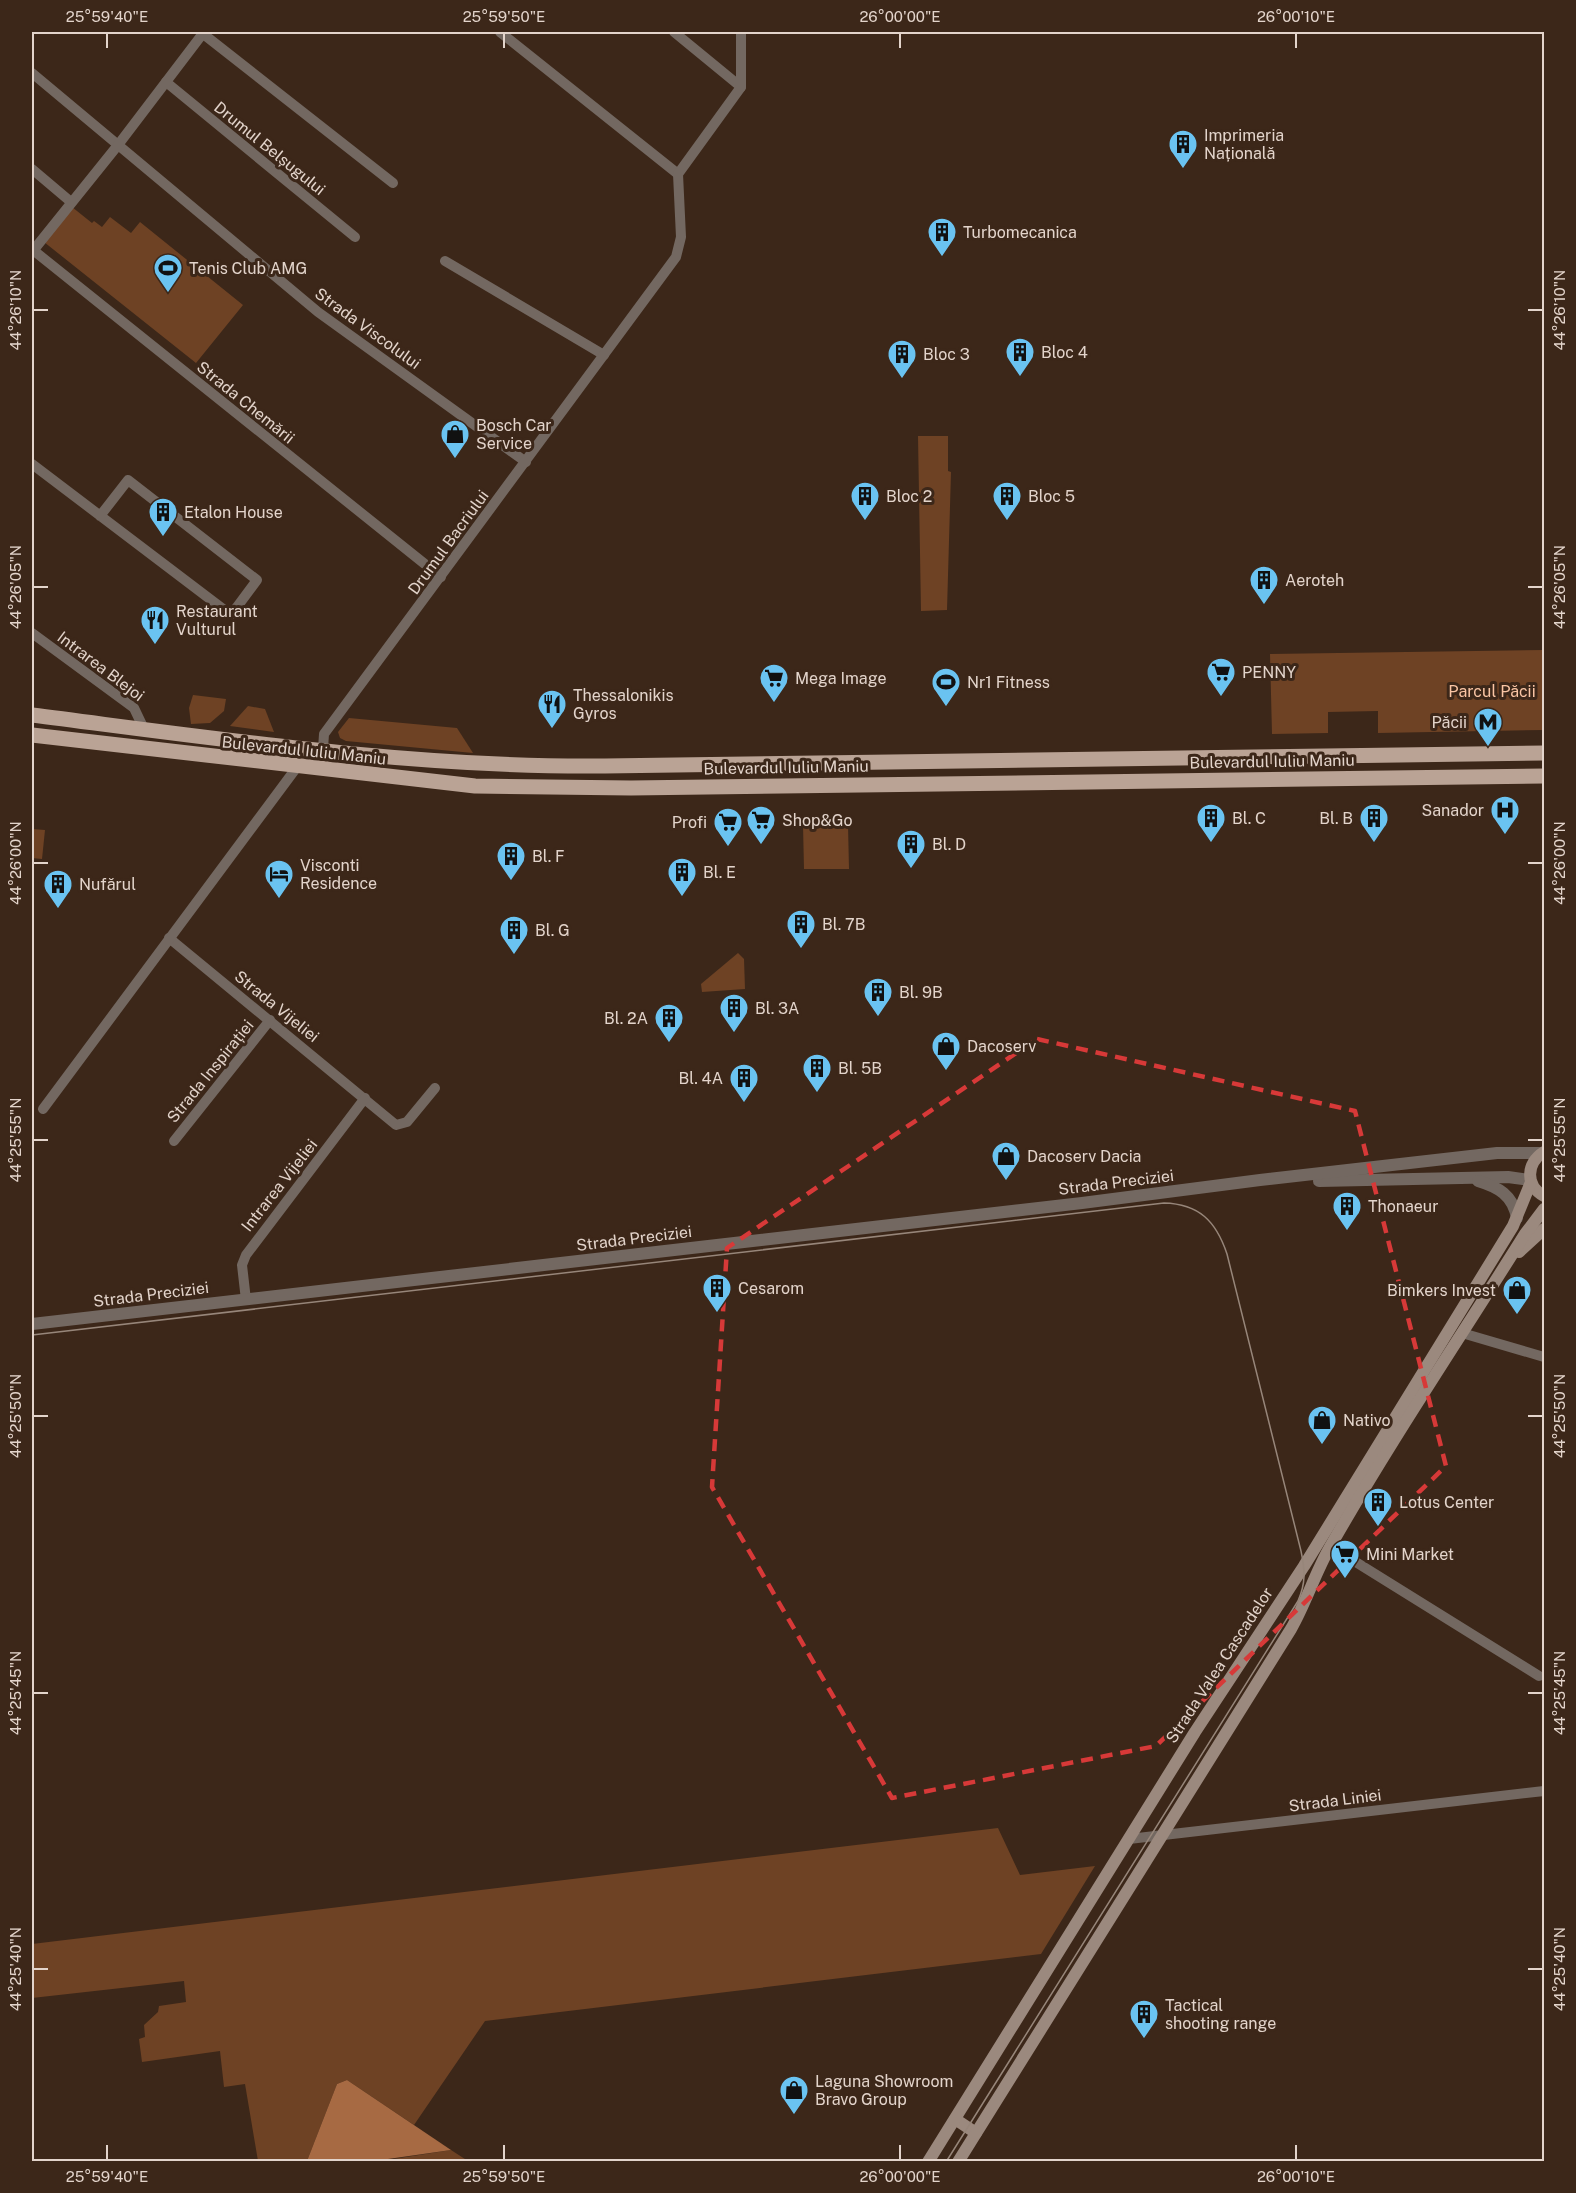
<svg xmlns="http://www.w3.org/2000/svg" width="1576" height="2193" viewBox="0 0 1576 2193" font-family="'Public Sans',sans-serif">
	<rect width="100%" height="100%" fill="#3c2719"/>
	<g fill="#6e4224">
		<polygon points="72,207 92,223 94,221 102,227 110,217 131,233 140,222 243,305 196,363 44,242"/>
		<polygon points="918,436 948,436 948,471 951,472 947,610 921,611"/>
		<polygon points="1544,650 1544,730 1378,733 1378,711 1328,712 1328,733 1272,734 1270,654"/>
		<polygon points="193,695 226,699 224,711 210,723 191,724 189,708"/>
		<polygon points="248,706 265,709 274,732 230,726"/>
		<polygon points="349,718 457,728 473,753 346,741 340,738 338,732"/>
		<polygon points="848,825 849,869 804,869 803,825"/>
		<polygon points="32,829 45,830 42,859 32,858"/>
		<polygon points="738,953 744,959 745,989 702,992 701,984"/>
		<polygon points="998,1828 1020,1875 1095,1866 1041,1954 485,2021 414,2125 347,2080 337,2084 307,2161 258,2161 245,2084 224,2087 220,2051 142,2062 139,2039 145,2037 144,2025 158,2012 159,2006 186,2002 184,1981 32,1998 32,1944"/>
		<polygon points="451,2150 468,2161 374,2162"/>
	</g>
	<polygon fill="#a76a43" points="347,2080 451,2150 374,2161 307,2161 337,2084"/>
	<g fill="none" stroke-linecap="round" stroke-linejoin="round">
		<g stroke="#736861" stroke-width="10">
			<polyline points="500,32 678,174"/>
			<polyline points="674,32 741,87"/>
			<polyline points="202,33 393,183"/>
			<polyline points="32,73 318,312 526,462"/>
			<polyline points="166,82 355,237"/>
			<polyline points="32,169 71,202"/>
			<polyline points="33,250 441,577"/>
			<polyline points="32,252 118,145 204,32"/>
			<polyline points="445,261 604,355"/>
			<polyline points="32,464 231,615 257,580 128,480 100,516"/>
			<polyline points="32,633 134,708 144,729"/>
			<polyline points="323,749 324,734 676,257 681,237 678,174 741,87 741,32"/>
			<polyline points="169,938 396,1125 407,1122 435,1088"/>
			<polyline points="43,1109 297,767"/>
			<polyline points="174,1141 270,1020"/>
			<polyline points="246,1300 242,1265 246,1255 365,1098"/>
			<polyline points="1462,1333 1544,1357"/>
			<polyline points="1330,1546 1539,1676"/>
			<polyline points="1129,1839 1544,1791"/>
		</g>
		<g stroke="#736861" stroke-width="12">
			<polyline points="1319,1181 1508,1177 1530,1180"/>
			<path d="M1478,1181C1498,1187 1513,1195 1517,1218"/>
			<polyline points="32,1324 1082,1203 1260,1180 1497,1153 1544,1153"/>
		</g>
		<g stroke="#9b897e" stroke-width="12">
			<path d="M1544,1152C1526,1163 1525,1186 1544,1196"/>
			<polyline points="1519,1252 1544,1229"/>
			<polyline points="955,2119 976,2133"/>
			<polyline points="928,2162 1195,1732 1304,1566 1513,1226 1531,1182"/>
			<path d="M958,2162L1291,1629C1306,1603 1315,1573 1330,1547C1391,1440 1460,1338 1525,1234L1544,1209"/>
		</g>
		<g stroke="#baa395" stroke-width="15">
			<path d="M32,715C221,739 414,768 605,766L1544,753"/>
			<polyline points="32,735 475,786 631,788 1544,776"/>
		</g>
		<path stroke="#97867a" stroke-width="1.5" d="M32,1335L1164,1203C1199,1204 1216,1221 1227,1254L1301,1551C1305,1570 1306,1583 1298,1601L946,2162"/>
	</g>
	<path fill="none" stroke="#d73938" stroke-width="4.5" stroke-dasharray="12 8" stroke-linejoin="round" d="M1037,1039L1355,1111L1446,1466L1156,1746L892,1798L712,1487L727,1248Z"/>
	<path fill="none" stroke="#e3d4cb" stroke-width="2" d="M107,33V48M504,33V48M900,33V48M1296,33V48M33,310H48M1528,310H1543M33,587H48M1528,587H1543M33,863H48M1528,863H1543M33,1140H48M1528,1140H1543M33,1416H48M1528,1416H1543M33,1693H48M1528,1693H1543M33,1969H48M1528,1969H1543M107,2145V2160M504,2145V2160M900,2145V2160M1296,2145V2160"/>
	<defs>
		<g id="building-pin" transform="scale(1.5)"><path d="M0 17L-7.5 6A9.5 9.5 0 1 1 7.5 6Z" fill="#6ac3f1" stroke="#3c2719"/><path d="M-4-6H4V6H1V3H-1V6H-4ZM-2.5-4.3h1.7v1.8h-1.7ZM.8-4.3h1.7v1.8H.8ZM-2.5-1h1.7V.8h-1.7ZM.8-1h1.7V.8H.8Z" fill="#111"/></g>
		<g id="stadium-pin" transform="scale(1.5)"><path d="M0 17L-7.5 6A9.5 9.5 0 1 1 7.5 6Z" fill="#6ac3f1" stroke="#3c2719"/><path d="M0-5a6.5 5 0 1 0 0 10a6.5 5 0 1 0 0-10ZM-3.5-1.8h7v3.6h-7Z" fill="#111"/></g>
		<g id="shop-pin" transform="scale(1.5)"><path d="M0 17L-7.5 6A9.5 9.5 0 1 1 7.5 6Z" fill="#6ac3f1" stroke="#3c2719"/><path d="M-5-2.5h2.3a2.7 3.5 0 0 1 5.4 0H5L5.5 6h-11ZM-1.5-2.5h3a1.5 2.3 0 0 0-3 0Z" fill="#111"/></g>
		<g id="restaurant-pin" transform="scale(1.5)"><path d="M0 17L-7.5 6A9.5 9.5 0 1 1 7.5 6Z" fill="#6ac3f1" stroke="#3c2719"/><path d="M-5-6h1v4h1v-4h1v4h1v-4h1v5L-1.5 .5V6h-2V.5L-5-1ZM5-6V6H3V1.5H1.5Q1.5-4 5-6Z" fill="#111"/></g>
		<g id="supermarket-pin" transform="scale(1.5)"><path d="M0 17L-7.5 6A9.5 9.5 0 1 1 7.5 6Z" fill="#6ac3f1" stroke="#3c2719"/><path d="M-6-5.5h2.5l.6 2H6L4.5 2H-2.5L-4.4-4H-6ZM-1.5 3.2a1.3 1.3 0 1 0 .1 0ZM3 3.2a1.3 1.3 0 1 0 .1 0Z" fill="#111"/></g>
		<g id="metro-pin" transform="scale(1.5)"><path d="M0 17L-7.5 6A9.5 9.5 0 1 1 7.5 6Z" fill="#6ac3f1" stroke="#3c2719"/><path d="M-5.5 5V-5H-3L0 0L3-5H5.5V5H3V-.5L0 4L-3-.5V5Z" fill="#111"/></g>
		<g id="hospital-pin" transform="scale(1.5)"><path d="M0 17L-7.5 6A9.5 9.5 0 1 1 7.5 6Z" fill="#6ac3f1" stroke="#3c2719"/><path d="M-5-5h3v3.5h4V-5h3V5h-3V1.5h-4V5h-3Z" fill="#111"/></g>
		<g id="hotel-pin" transform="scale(1.5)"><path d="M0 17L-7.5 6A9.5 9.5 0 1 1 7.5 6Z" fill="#6ac3f1" stroke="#3c2719"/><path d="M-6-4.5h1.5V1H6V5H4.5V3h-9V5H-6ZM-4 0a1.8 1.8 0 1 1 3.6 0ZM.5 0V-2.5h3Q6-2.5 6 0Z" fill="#111"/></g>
	</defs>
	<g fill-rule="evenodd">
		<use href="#building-pin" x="1183" y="144"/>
		<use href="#building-pin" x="942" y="232"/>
		<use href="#stadium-pin" x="168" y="268"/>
		<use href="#building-pin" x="1020" y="352"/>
		<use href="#building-pin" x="902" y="354"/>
		<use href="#shop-pin" x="455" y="434"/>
		<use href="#building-pin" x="865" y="496"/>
		<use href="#building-pin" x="1007" y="496"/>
		<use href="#building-pin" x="163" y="512"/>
		<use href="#building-pin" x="1264" y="580"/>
		<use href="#restaurant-pin" x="155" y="620"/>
		<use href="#supermarket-pin" x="1221" y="672"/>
		<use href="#supermarket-pin" x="774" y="678"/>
		<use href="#stadium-pin" x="946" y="682"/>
		<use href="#restaurant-pin" x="552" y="704"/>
		<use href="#metro-pin" x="1488" y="722"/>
		<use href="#hospital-pin" x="1505" y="810"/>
		<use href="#building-pin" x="1211" y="818"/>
		<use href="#building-pin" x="1374" y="818"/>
		<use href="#supermarket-pin" x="761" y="820"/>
		<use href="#supermarket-pin" x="728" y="822"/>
		<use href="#building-pin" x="911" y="844"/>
		<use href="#building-pin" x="511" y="856"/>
		<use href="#building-pin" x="682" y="872"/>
		<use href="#hotel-pin" x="279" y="874"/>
		<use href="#building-pin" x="58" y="884"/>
		<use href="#building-pin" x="801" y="924"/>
		<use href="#building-pin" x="514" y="930"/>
		<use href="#building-pin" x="878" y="992"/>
		<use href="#building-pin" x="734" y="1008"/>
		<use href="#building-pin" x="669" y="1018"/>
		<use href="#shop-pin" x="946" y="1046"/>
		<use href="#building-pin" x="817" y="1068"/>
		<use href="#building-pin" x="744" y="1078"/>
		<use href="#shop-pin" x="1006" y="1156"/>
		<use href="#building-pin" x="1347" y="1206"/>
		<use href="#building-pin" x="717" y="1288"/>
		<use href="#shop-pin" x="1517" y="1290"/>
		<use href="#shop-pin" x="1322" y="1420"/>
		<use href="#building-pin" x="1378" y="1502"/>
		<use href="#supermarket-pin" x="1345" y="1554"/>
		<use href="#building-pin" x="1144" y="2014"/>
		<use href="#shop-pin" x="794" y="2090"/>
	</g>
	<g text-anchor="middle" stroke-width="6" stroke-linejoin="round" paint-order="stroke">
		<g font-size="16" fill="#e3d4cb" stroke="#3c2719" text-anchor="start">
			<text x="1204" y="141">Imprimeria<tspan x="1204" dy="18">Națională</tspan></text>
			<text x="963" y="238">Turbomecanica</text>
			<text x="189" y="274">Tenis Club AMG</text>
			<text x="1041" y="358">Bloc 4</text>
			<text x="923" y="360">Bloc 3</text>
			<text x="476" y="431">Bosch Car<tspan x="476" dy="18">Service</tspan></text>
			<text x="886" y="502">Bloc 2</text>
			<text x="1028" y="502">Bloc 5</text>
			<text x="184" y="518">Etalon House</text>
			<text x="1285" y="586">Aeroteh</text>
			<text x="176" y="617">Restaurant<tspan x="176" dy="18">Vulturul</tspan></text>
			<text x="1242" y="678">PENNY</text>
			<text x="795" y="684">Mega Image</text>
			<text x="967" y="688">Nr1 Fitness</text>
			<text x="573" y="701">Thessalonikis<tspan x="573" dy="18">Gyros</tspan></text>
			<text x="1467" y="728" text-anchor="end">Păcii</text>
			<text x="1484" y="816" text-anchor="end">Sanador</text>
			<text x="1232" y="824">Bl. C</text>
			<text x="1353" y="824" text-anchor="end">Bl. B</text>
			<text x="782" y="826">Shop&amp;Go</text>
			<text x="707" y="828" text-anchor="end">Profi</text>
			<text x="932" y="850">Bl. D</text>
			<text x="532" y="862">Bl. F</text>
			<text x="300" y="871">Visconti<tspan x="300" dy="18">Residence</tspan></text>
			<text x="703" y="878">Bl. E</text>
			<text x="79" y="890">Nufărul</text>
			<text x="822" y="930">Bl. 7B</text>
			<text x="535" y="936">Bl. G</text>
			<text x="899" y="998">Bl. 9B</text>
			<text x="755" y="1014">Bl. 3A</text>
			<text x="648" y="1024" text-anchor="end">Bl. 2A</text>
			<text x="967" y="1052">Dacoserv</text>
			<text x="838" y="1074">Bl. 5B</text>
			<text x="723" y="1084" text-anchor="end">Bl. 4A</text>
			<text x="1027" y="1162">Dacoserv Dacia</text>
			<text x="1368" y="1212">Thonaeur</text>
			<text x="738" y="1294">Cesarom</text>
			<text x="1496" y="1296" text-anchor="end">Bimkers Invest</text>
			<text x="1343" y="1426">Nativo</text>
			<text x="1399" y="1508">Lotus Center</text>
			<text x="1366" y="1560">Mini Market</text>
			<text x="1165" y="2011">Tactical<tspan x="1165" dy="18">shooting range</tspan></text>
			<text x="815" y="2087">Laguna Showroom<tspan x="815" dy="18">Bravo Group</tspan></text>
		</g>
		<g font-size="16" fill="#e3d4cb" stroke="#3c2719">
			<text transform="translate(270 148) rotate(39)" y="6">Drumul Belșugului</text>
			<text transform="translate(368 328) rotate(36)" y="6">Strada Viscolului</text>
			<text transform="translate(246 402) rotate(39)" y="6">Strada Chemării</text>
			<text transform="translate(448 542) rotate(-54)" y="6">Drumul Bacriului</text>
			<text transform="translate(101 666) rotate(37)" y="6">Intrarea Blejoi</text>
			<text transform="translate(304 750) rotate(6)" y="6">Bulevardul Iuliu Maniu</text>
			<text transform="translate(1272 761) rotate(-1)" y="6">Bulevardul Iuliu Maniu</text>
			<text transform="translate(786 767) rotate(-1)" y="6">Bulevardul Iuliu Maniu</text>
			<text transform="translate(277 1006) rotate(39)" y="6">Strada Vijeliei</text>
			<text transform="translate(210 1071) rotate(-51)" y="6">Strada Inspirației</text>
			<text transform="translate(1116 1182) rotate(-7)" y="6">Strada Preciziei</text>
			<text transform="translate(279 1185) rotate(-52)" y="6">Intrarea Vijeliei</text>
			<text transform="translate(634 1238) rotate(-7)" y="6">Strada Preciziei</text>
			<text transform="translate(151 1294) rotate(-7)" y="6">Strada Preciziei</text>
			<text transform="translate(1219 1665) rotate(-57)" y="6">Strada Valea Cascadelor</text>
			<text transform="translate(1335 1800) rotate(-7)" y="6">Strada Liniei</text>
		</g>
		<g font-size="16" fill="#fac5a4" stroke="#3c2719">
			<text x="1492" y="697">Parcul Păcii</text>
		</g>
	</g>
	<rect width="1576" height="2193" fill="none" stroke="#3c2719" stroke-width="66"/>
	<rect x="33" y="33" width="1510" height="2127" fill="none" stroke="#e3d4cb" stroke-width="2"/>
	<g font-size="15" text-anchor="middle" fill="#e3d4cb">
		<text x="107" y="22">25°59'40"E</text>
		<text x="504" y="22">25°59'50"E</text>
		<text x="900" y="22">26°00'00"E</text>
		<text x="1296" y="22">26°00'10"E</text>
		<text transform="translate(16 310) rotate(-90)" y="5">44°26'10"N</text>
		<text transform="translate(1560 310) rotate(-90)" y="5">44°26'10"N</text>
		<text transform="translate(16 587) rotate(-90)" y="5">44°26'05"N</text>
		<text transform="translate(1560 587) rotate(-90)" y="5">44°26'05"N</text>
		<text transform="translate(16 863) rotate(-90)" y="5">44°26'00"N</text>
		<text transform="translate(1560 863) rotate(-90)" y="5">44°26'00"N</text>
		<text transform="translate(16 1140) rotate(-90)" y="5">44°25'55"N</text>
		<text transform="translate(1560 1140) rotate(-90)" y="5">44°25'55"N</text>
		<text transform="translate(16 1416) rotate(-90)" y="5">44°25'50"N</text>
		<text transform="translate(1560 1416) rotate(-90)" y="5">44°25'50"N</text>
		<text transform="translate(16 1693) rotate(-90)" y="5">44°25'45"N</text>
		<text transform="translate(1560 1693) rotate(-90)" y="5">44°25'45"N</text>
		<text transform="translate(16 1969) rotate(-90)" y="5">44°25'40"N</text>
		<text transform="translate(1560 1969) rotate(-90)" y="5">44°25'40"N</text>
		<text x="107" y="2182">25°59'40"E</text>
		<text x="504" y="2182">25°59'50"E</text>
		<text x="900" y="2182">26°00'00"E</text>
		<text x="1296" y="2182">26°00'10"E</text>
	</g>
</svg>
